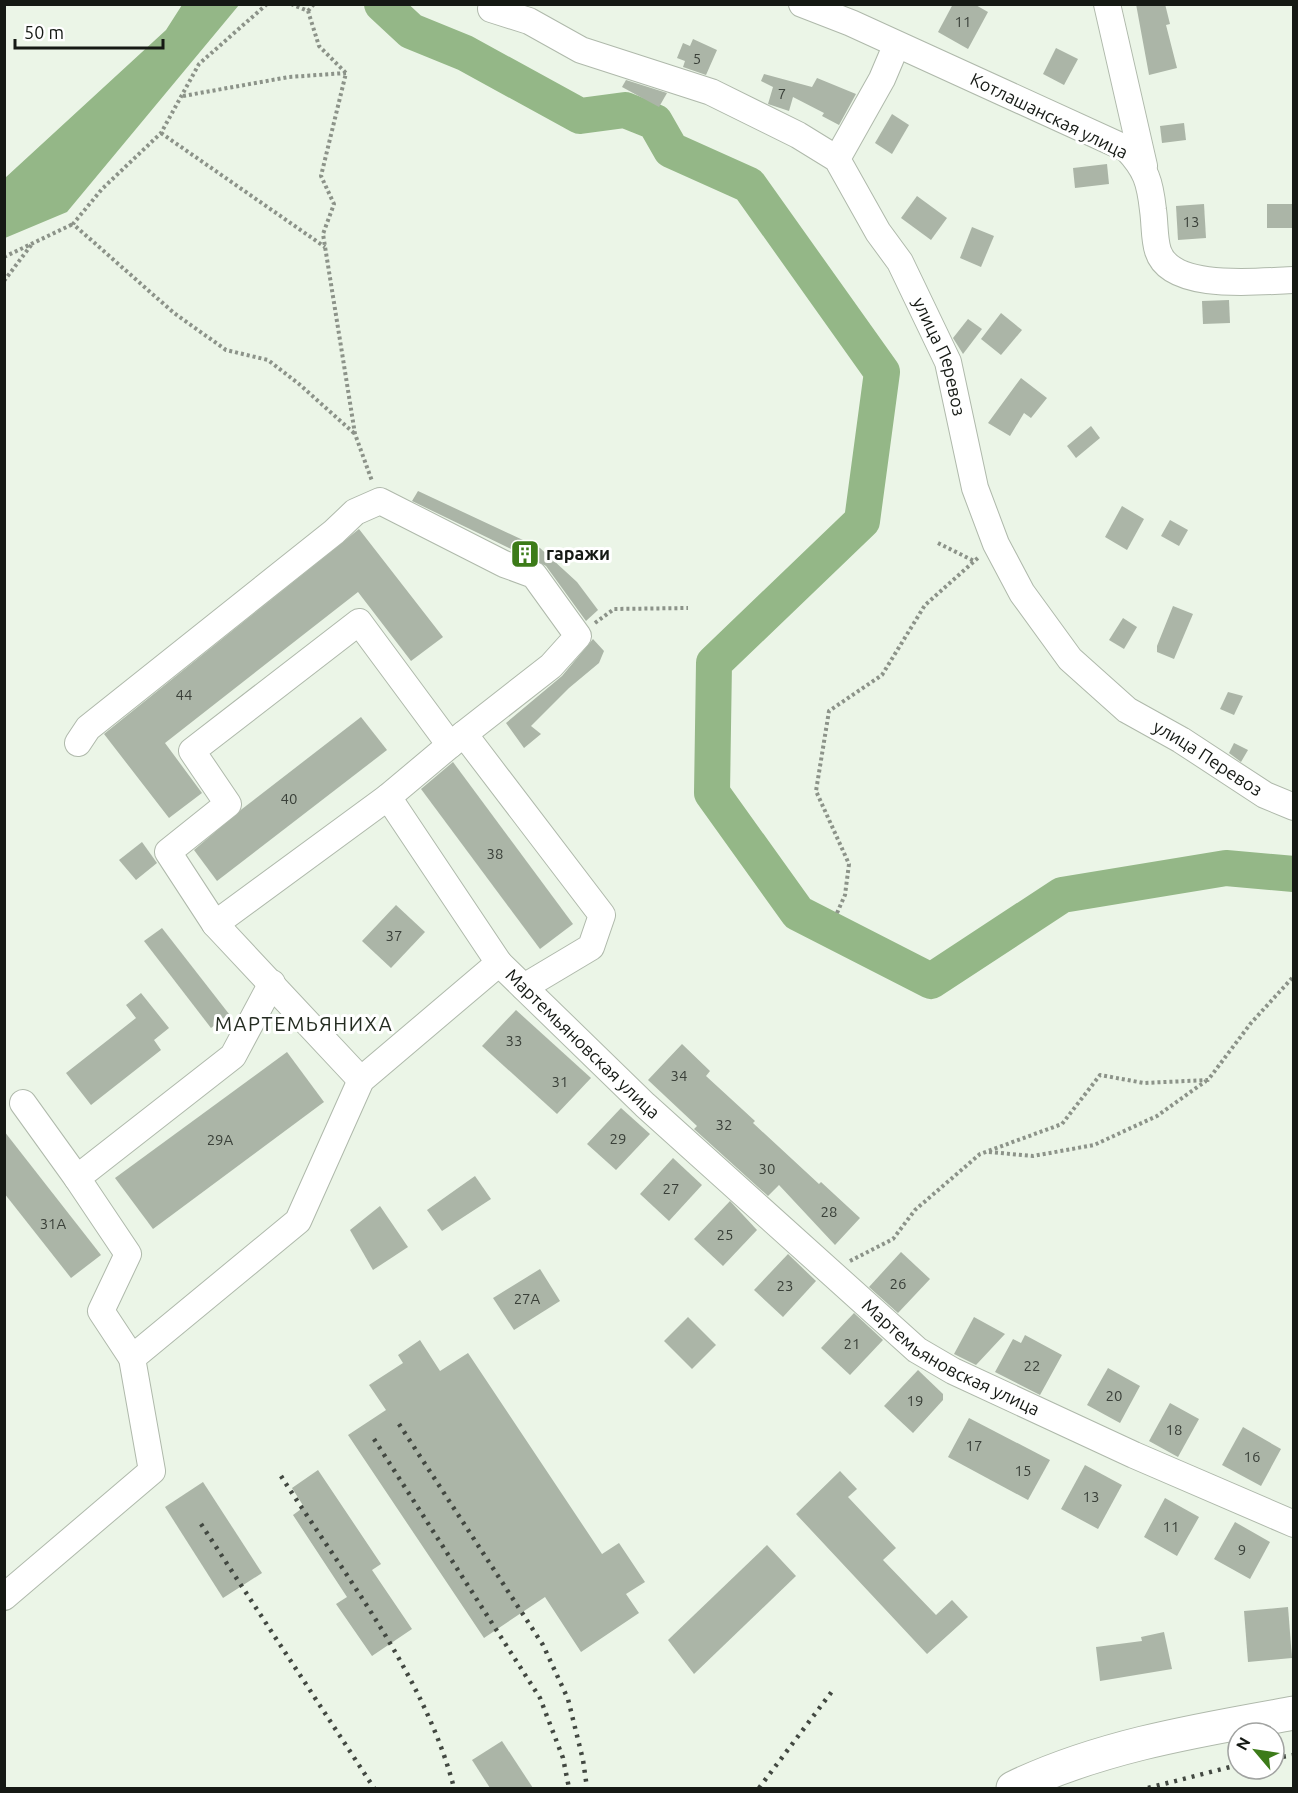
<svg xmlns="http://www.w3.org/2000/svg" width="1298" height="1793" viewBox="0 0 1298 1793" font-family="Ubuntu,sans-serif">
	<rect width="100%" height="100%" fill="#ebf5e7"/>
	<polygon fill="#94b787" points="182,5 239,5 67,212 5,238 5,178 166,30"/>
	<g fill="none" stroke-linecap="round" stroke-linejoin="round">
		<polyline stroke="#94b787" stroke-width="36" points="382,4 411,31 465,53 580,116 625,110 655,122 671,150 749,185 882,372 862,521 714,663 712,793 798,913 931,981 1062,895 1226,868 1294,874"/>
	</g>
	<g fill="#abb5a7">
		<polygon points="953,4 974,4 988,12 968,49 938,32"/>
		<polygon points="1136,4 1165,4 1170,24 1166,25 1177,68 1149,75"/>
		<polygon points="693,39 717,50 706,75 683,67 685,61 677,58 683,43 690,46"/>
		<polygon points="1056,48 1078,59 1064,85 1043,74"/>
		<polygon points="764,74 812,87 817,78 856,94 839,125 822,116 824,113 793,97 789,111 768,104 773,87 761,81"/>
		<polygon points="626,80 667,93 659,107 622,87"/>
		<polygon points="892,114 909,125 892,154 875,143"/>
		<polygon points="1184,123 1186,140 1162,143 1160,126"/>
		<polygon points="1107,164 1109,184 1075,188 1073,168"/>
		<polygon points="917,196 947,218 931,240 901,218"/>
		<polygon points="1204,204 1206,238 1178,240 1176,206"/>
		<rect x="1267" y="204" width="26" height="24"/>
		<polygon points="972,227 994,236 981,267 960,258"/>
		<polygon points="1229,300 1230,323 1203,324 1202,301"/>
		<polygon points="1001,313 1022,330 1001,355 981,339"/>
		<polygon points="968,319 982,329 963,354 953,338"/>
		<polygon points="1021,378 1047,398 1031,418 1024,413 1010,436 988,423"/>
		<polygon points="1091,426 1100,438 1076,458 1067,446"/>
		<polygon points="418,491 540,548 577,582 598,610 586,621 546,566 412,501"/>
		<polygon points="1122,506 1144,519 1127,550 1105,537"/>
		<polygon points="1170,520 1188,530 1179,546 1161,536"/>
		<polygon points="359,529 443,637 411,661 358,592 165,743 202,793 169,818 104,734"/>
		<polygon points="1173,606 1193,614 1174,659 1157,652 1157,646"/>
		<polygon points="1123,618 1137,627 1124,649 1109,640"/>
		<polygon points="593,639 604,651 599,663 569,688 531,726 541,734 524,748 506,723 562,676"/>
		<polygon points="1228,692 1243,696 1234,715 1220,709"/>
		<polygon points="361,717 387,750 217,881 194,850 242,809"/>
		<polygon points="1234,743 1248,750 1241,762 1229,753"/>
		<polygon points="453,762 573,924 540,949 421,789"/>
		<polygon points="142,842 157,863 136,880 119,860"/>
		<polygon points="396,905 425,932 391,968 362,941"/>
		<polygon points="162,928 229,1014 211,1028 144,941"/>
		<polygon points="141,993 169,1028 154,1040 161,1050 91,1105 66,1073 136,1018 126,1005"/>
		<polygon points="516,1010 591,1078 557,1114 482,1046"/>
		<polygon points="682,1044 710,1071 706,1076 755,1121 753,1123 819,1184 821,1182 860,1218 835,1245 779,1185 768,1196 694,1129 697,1126 648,1080"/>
		<polygon points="287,1052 324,1102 153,1229 115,1178"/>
		<polygon points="621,1108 650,1134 616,1170 587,1144"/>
		<polygon points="4,1131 101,1255 71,1278 4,1193"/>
		<polygon points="673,1158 702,1185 669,1221 640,1194"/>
		<polygon points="475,1176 491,1199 442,1231 427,1210"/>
		<polygon points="730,1201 757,1230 723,1266 694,1239"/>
		<polygon points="380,1206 408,1247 373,1270 350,1230"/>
		<polygon points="901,1252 930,1279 898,1313 869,1287"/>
		<polygon points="788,1254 816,1281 783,1317 754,1290"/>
		<polygon points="540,1269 560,1301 514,1330 493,1298"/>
		<polygon points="854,1313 883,1340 850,1375 821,1348"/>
		<polygon points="688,1317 716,1345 692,1369 664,1341"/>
		<polygon points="974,1317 1005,1334 976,1365 954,1354"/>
		<polygon points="1025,1335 1062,1355 1040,1395 995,1372 1013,1339 1021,1343"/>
		<polygon points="420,1340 440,1371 468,1353 602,1554 619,1543 645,1582 626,1594 639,1613 581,1652 545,1597 484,1638 348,1435 386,1410 369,1385 403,1363 398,1355"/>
		<polygon points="1108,1368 1140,1386 1120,1423 1087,1405"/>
		<polygon points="918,1370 943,1394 943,1400 913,1433 884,1406"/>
		<polygon points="1170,1403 1199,1419 1178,1457 1149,1441"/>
		<polygon points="969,1418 1050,1460 1028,1500 948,1457"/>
		<polygon points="1243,1427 1281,1449 1261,1486 1222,1465"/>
		<polygon points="1085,1465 1122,1485 1098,1529 1061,1509"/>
		<polygon points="318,1470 381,1564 372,1570 412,1629 372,1656 336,1604 347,1597 293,1515 304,1507 292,1488"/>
		<polygon points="840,1471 857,1489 848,1497 896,1548 883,1560 936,1615 952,1600 968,1617 927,1654 796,1514"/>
		<polygon points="203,1482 262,1573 223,1598 165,1507"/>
		<polygon points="1165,1498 1199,1517 1177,1556 1144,1537"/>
		<polygon points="1235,1522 1270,1542 1250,1579 1214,1559"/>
		<polygon points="767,1545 796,1576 694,1674 668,1640"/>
		<polygon points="1288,1607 1292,1658 1248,1662 1244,1611"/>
		<polygon points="1164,1632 1172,1669 1100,1681 1096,1647 1142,1641 1141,1637"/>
		<polygon points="502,1741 533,1788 490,1788 472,1760"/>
	</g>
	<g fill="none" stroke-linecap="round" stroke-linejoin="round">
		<g stroke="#afb9ab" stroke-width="28">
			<g id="minor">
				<path d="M802,4L851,23L1127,149C1146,169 1150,182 1153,210C1155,223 1154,239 1158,251C1171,292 1260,281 1294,280"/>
				<polyline points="1107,4 1144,166"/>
				<path id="s1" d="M491,9L529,21L581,50L711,92L798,135L837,159L878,232L900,262L948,362L975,488L996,544L1022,593L1070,659L1127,710L1181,740L1265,795L1294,807"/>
				<polyline points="837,159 882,79 896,46"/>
				<polyline points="78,743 88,728 334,532 355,512 380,501 504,564 534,575 578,636 551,666 464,734"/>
				<polyline points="388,797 450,745"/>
				<polyline points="215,924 361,1080"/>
				<polyline points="499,963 388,797 215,924 168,852 228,804 192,751 359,622 450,745 464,734 602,915 591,947 524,987"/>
				<polyline points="23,1103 77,1178"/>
				<polyline points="132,1358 101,1311 128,1254 77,1178 233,1056 272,983"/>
				<path id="s2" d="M4,1597L152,1471L132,1358L298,1221L361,1080L499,963L645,1105L917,1350L953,1371L1134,1455L1294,1524"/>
			</g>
		</g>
		<g stroke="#afb9ab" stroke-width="35">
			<path id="major" d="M1013,1788C1100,1746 1199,1730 1294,1713"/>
		</g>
		<g stroke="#8c9389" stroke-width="4" stroke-dasharray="3 3" stroke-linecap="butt">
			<polyline points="267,4 199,64 161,133 102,189 73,224 174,313 226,350 268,360 299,384 355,434"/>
			<polyline points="291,4 308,11 319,46 346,73 321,176 334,204 323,234 355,434 372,481"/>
			<polyline points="308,11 314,4"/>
			<polyline points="183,96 289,77 346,73"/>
			<polyline points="161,133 325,247"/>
			<polyline points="4,257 73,224"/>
			<polyline points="4,281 32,244"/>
			<polyline points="938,543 974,561"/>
			<polyline points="595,623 614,609 688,608"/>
			<polyline points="837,913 845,895 849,864 816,791 829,711 882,675 925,605 979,557"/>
			<polyline points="989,1152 1033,1156 1094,1145 1157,1116 1206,1081"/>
			<polyline points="850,1261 893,1239 915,1210 980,1154 1062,1124 1100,1075 1144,1083 1208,1080 1251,1023 1294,976"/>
		</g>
		<use href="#minor" stroke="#fff" stroke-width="26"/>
		<use href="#major" stroke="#fff" stroke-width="33"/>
		<g stroke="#424841" stroke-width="4.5" stroke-dasharray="3 6" stroke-linecap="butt">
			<polyline points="399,1424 543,1645 568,1699 583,1760 587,1788"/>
			<polyline points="374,1439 540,1698 563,1758 569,1788"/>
			<path d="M281,1476C343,1573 425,1676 454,1788"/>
			<polyline points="201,1524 374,1788"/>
			<polyline points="1274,1758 1294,1755"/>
			<polyline points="759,1788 833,1690"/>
			<polyline points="1148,1788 1238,1765"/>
		</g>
	</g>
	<defs>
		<g id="building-square" transform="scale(1.5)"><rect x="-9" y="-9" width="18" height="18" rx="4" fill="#3c7b19" stroke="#fff"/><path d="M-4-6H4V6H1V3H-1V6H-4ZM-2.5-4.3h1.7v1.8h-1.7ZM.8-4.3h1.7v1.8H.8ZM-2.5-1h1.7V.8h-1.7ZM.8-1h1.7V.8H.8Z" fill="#fff"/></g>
	</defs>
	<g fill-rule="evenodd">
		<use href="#building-square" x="525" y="554"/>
	</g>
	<g text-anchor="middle" stroke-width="6" stroke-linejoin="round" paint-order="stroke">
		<g font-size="15" fill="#3a4039">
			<text x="963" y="27">11</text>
			<text x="697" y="64">5</text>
			<text x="782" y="99">7</text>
			<text x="1191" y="227">13</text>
			<text x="184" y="700">44</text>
			<text x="289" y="804">40</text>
			<text x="495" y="859">38</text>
			<text x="394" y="941">37</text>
			<text x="514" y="1046">33</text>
			<text x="679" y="1081">34</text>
			<text x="560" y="1087">31</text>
			<text x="724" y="1130">32</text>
			<text x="618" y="1144">29</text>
			<text x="220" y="1145">29А</text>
			<text x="767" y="1174">30</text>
			<text x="671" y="1194">27</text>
			<text x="829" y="1217">28</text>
			<text x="53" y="1229">31А</text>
			<text x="725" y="1240">25</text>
			<text x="898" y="1289">26</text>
			<text x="785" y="1291">23</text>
			<text x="527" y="1304">27А</text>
			<text x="852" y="1349">21</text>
			<text x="1032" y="1371">22</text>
			<text x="1114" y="1401">20</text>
			<text x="915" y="1406">19</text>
			<text x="1174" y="1435">18</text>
			<text x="974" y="1451">17</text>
			<text x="1252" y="1462">16</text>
			<text x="1023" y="1476">15</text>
			<text x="1091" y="1502">13</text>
			<text x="1171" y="1532">11</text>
			<text x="1242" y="1555">9</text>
		</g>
		<g font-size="18" fill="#151914" stroke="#fff">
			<text transform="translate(1049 116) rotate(26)" y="6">Котлашанская улица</text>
			<text dy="6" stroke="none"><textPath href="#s1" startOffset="603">улица Перевоз</textPath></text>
			<text dy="6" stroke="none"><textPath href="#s1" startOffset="1107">улица Перевоз</textPath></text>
			<text dy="6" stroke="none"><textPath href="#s2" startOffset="976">Мартемьяновская улица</textPath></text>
			<text dy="6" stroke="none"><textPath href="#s2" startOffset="1462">Мартемьяновская улица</textPath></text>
		</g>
		<g font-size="18" font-weight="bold" fill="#151914" stroke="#fff" text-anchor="start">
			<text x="546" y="560">гаражи</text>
		</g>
		<g font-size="20" letter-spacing="1.5" fill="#242c21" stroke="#fff">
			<text x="304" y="1031">МАРТЕМЬЯНИХА</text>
		</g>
	</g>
	<rect width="1298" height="1793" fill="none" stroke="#151914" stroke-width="12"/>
	<g transform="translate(1256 1751) rotate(299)"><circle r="28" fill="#ffffff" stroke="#a1a3a1" stroke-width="1.5"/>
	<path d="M0-4.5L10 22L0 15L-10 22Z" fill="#3c7b19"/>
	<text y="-9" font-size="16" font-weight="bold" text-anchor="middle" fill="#151914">N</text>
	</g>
	<path d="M15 39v9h148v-9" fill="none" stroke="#151914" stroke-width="3"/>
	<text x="24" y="39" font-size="18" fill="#151914" stroke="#ffffff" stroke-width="4.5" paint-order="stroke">50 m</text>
</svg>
